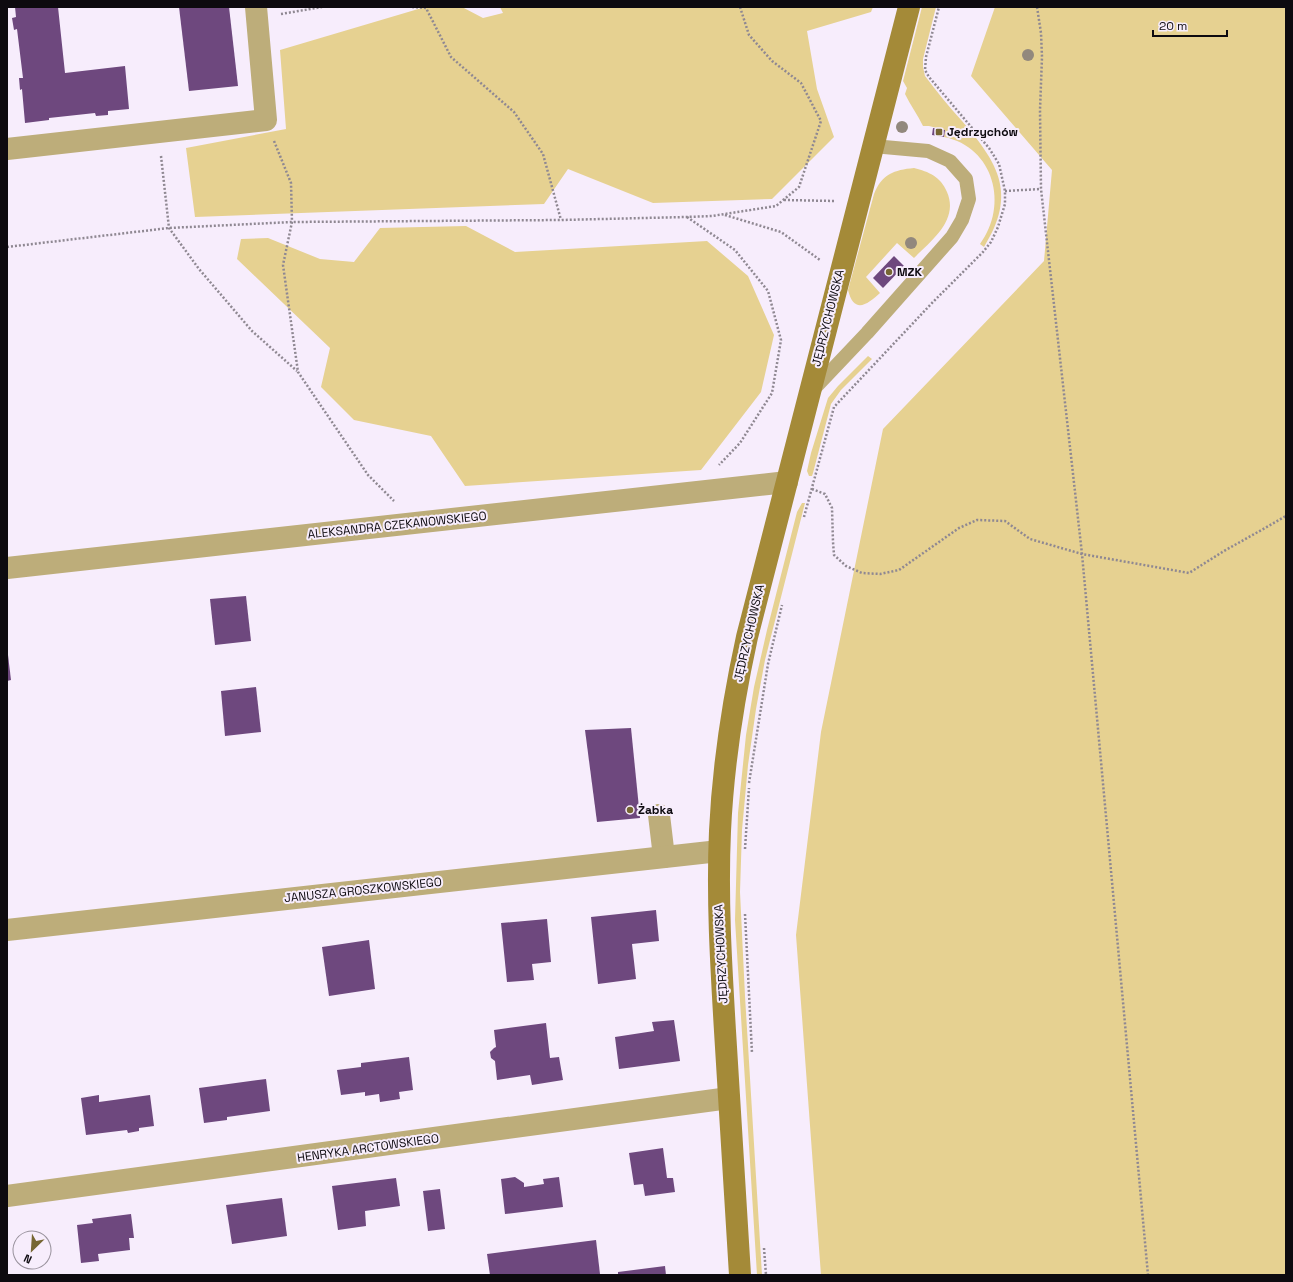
<svg xmlns="http://www.w3.org/2000/svg" width="1293" height="1282" viewBox="0 0 1293 1282" font-family="'Space Grotesk',sans-serif">
	<rect width="100%" height="100%" fill="#f7edfc"/>
	<g fill="#e6d191">
		<polygon points="425,7 462,7 483,18 503,13 500,7 873,7 871,12 807,31 817,89 834,137 772,199 653,203 568,169 544,204 195,217 186,148 286,129 280,50"/>
		<path d="M922,7H936L923,59V67L925,76C937,92 949,107 962,121C999,164 1017,194 984,247L980,244C1009,205 994,147 944,137L945,130L929,126H923C918,115 910,105 905,94L907,88L903,81Z"/>
		<polygon points="995,7 1286,7 1286,1275 821,1275 796,935 821,732 883,429 1044,261 1052,170 971,76"/>
		<path d="M914,168C929,172 940,176 947,192C959,220 932,240 914,258L897,243L866,277L880,293C868,304 854,315 848,290L874,194C882,174 894,170 914,168Z"/>
		<polygon points="466,226 515,252 707,241 748,276 774,335 761,392 701,470 465,486 431,436 354,420 321,387 330,348 237,259 241,239 268,238 320,259 354,262 380,228"/>
		<polygon points="868,356 872,359 841,390 831,404 813,473 812,476 809,476 807,471 811,453 828,398 838,386"/>
		<polygon points="802,503 805,503 765,660 756,709 748,765 742,830 740,892 745,996 762,1275 757,1275 735,920 738,813 746,735 754,687 767,630 797,512"/>
	</g>
	<g fill="#6e487e">
		<polygon points="15,7 58,7 65,73 125,66 129,109 108,111 108,115 96,116 95,113 49,118 49,120 25,123 22,89 20,90 19,78 23,78 17,29 14,30 12,18 16,17"/>
		<polygon points="179,7 229,7 238,86 189,91"/>
		<polygon points="933,128 945,130 944,137 932,135"/>
		<polygon points="894,256 904,266 883,288 873,278"/>
		<polygon points="246,596 251,641 215,645 210,599"/>
		<polygon points="7,655 8,655 11,680 7,681"/>
		<polygon points="256,687 261,732 225,736 221,691"/>
		<polygon points="631,728 640,818 597,822 585,730"/>
		<polygon points="656,910 659,941 632,944 636,979 598,984 591,917"/>
		<polygon points="547,919 551,962 532,964 534,980 507,982 501,923"/>
		<polygon points="369,940 375,989 329,996 322,947"/>
		<polygon points="674,1020 680,1061 619,1069 615,1037 654,1031 652,1022"/>
		<polygon points="546,1023 550,1058 559,1057 563,1080 532,1085 530,1075 497,1080 495,1061 491,1058 490,1052 494,1048 496,1047 494,1030"/>
		<polygon points="409,1057 413,1090 399,1092 400,1099 380,1102 379,1094 365,1096 365,1092 341,1095 337,1070 361,1067 361,1063"/>
		<polygon points="266,1079 270,1111 227,1117 227,1120 204,1123 199,1088"/>
		<polygon points="99,1095 99,1102 150,1095 154,1126 139,1128 139,1131 128,1133 127,1130 86,1135 81,1098"/>
		<polygon points="663,1148 667,1178 673,1178 675,1192 645,1196 643,1184 634,1185 629,1153"/>
		<polygon points="515,1177 524,1183 524,1187 544,1184 543,1179 559,1177 563,1207 505,1214 501,1179"/>
		<polygon points="396,1178 400,1206 365,1211 366,1226 338,1230 332,1186"/>
		<polygon points="440,1189 445,1229 428,1231 423,1191"/>
		<polygon points="282,1198 287,1236 232,1244 226,1205"/>
		<polygon points="131,1214 134,1238 129,1238 130,1250 98,1254 99,1261 81,1263 77,1225 93,1223 92,1219"/>
		<polygon points="596,1240 600,1274 490,1275 487,1254"/>
		<polygon points="665,1266 666,1275 618,1275 618,1272"/>
	</g>
	<g fill="none" stroke-linecap="round" stroke-linejoin="round">
		<g stroke="#8f8892" stroke-width="2.5" stroke-dasharray="2 2" stroke-linecap="butt">
			<polyline points="412,7 426,8 451,57 514,112 543,154 561,220"/>
			<polyline points="1037,7 1041,33 1042,57 1040,110 1041,189 1082,554 1148,1275"/>
			<polyline points="281,14 322,7"/>
			<polyline points="274,141 291,183 292,222 283,265 298,372 368,475 394,501"/>
			<polyline points="161,156 169,228 199,269 252,331 297,371"/>
			<polyline points="1005,191 1041,189"/>
			<polyline points="784,200 835,201"/>
			<polyline points="725,215 781,232 820,260"/>
			<polyline points="687,217 735,250 768,291 781,340 772,393 740,443 719,465"/>
			<polyline points="7,247 169,228 292,222 561,220 686,217 712,216 776,206 799,187 821,121 801,83 772,61 749,35 740,7"/>
			<polyline points="812,489 825,494 832,508 833,542 834,555 846,566 862,573 880,574 899,570 959,528 977,520 1005,521 1030,539 1082,554 1189,573 1224,551 1265,528 1286,516"/>
			<polyline points="804,517 834,407 932,303 983,252 991,242 998,227 1005,204 1005,191 999,164 989,148 929,77 925,70 926,57 939,7"/>
			<polyline points="749,783 768,664 782,605"/>
			<polyline points="745,849 749,788"/>
			<polyline points="745,914 752,1053"/>
			<polyline points="764,1248 766,1275"/>
		</g>
		<polyline stroke="#bdad7a" stroke-width="14" points="812,391 867,333 952,237 962,220 969,199 966,179 950,161 928,151 873,146"/>
		<g stroke="#bdad7a" stroke-width="22">
			<polyline points="7,149 266,120 256,7"/>
			<polyline points="7,568 787,482"/>
			<polyline points="659,815 664,857"/>
			<polyline points="7,930 719,851"/>
			<polyline points="7,1196 729,1098"/>
		</g>
		<path stroke="#a48a38" stroke-width="22" d="M740,1275C735,1194 730,1112 725,1031C721,964 717,898 720,831C723,766 733,701 747,637L909,7"/>
	</g>
	<g fill="#92887d">
		<circle cx="1028" cy="55" r="6"/>
		<circle cx="902" cy="127" r="6"/>
		<circle cx="911" cy="243" r="6"/>
	</g>
	<g fill="#766633" stroke="#f7edfc" stroke-width="1.5">
		<rect x="935" y="128" width="8" height="8" rx="2"/>
		<circle cx="889" cy="272" r="4"/>
		<circle cx="630" cy="810" r="4"/>
	</g>
	<g text-anchor="middle" stroke-width="4" stroke-linejoin="round" paint-order="stroke">
		<g font-size="12" font-weight="bold" fill="#0d0a0f" stroke="#f7edfc" text-anchor="start">
			<text x="947" y="136">Jędrzychów</text>
			<text x="897" y="276">MZK</text>
			<text x="638" y="814">Żabka</text>
		</g>
		<g font-size="12" fill="#0d0a0f" stroke="#f7edfc">
			<text transform="translate(828 318) rotate(-76)" y="4">JĘDRZYCHOWSKA</text>
			<text transform="translate(397 525) rotate(-6)" y="4">ALEKSANDRA CZEKANOWSKIEGO</text>
			<text transform="translate(749 633) rotate(-77)" y="4">JĘDRZYCHOWSKA</text>
			<text transform="translate(363 890) rotate(-6)" y="4">JANUSZA GROSZKOWSKIEGO</text>
			<text transform="translate(721 954) rotate(-93)" y="4">JĘDRZYCHOWSKA</text>
			<text transform="translate(368 1148) rotate(-8)" y="4">HENRYKA ARCTOWSKIEGO</text>
		</g>
	</g>
	<rect width="1293" height="1282" fill="none" stroke="#0d0a0f" stroke-width="16"/>
	<g transform="translate(32 1250) rotate(205)"><circle r="19" fill="#f7edfc" stroke="#99929d"/>
	<path d="M0-3L7 15L0 10L-7 15Z" fill="#766633"/>
	<text y="-6" font-size="11" font-weight="bold" text-anchor="middle" fill="#0d0a0f">N</text>
	</g>
	<path d="M1153 30v6h74v-6" fill="none" stroke="#0d0a0f" stroke-width="2"/>
	<text x="1159" y="30" font-size="12" fill="#0d0a0f" stroke="#f7edfc" stroke-width="3" paint-order="stroke">20 m</text>
</svg>
